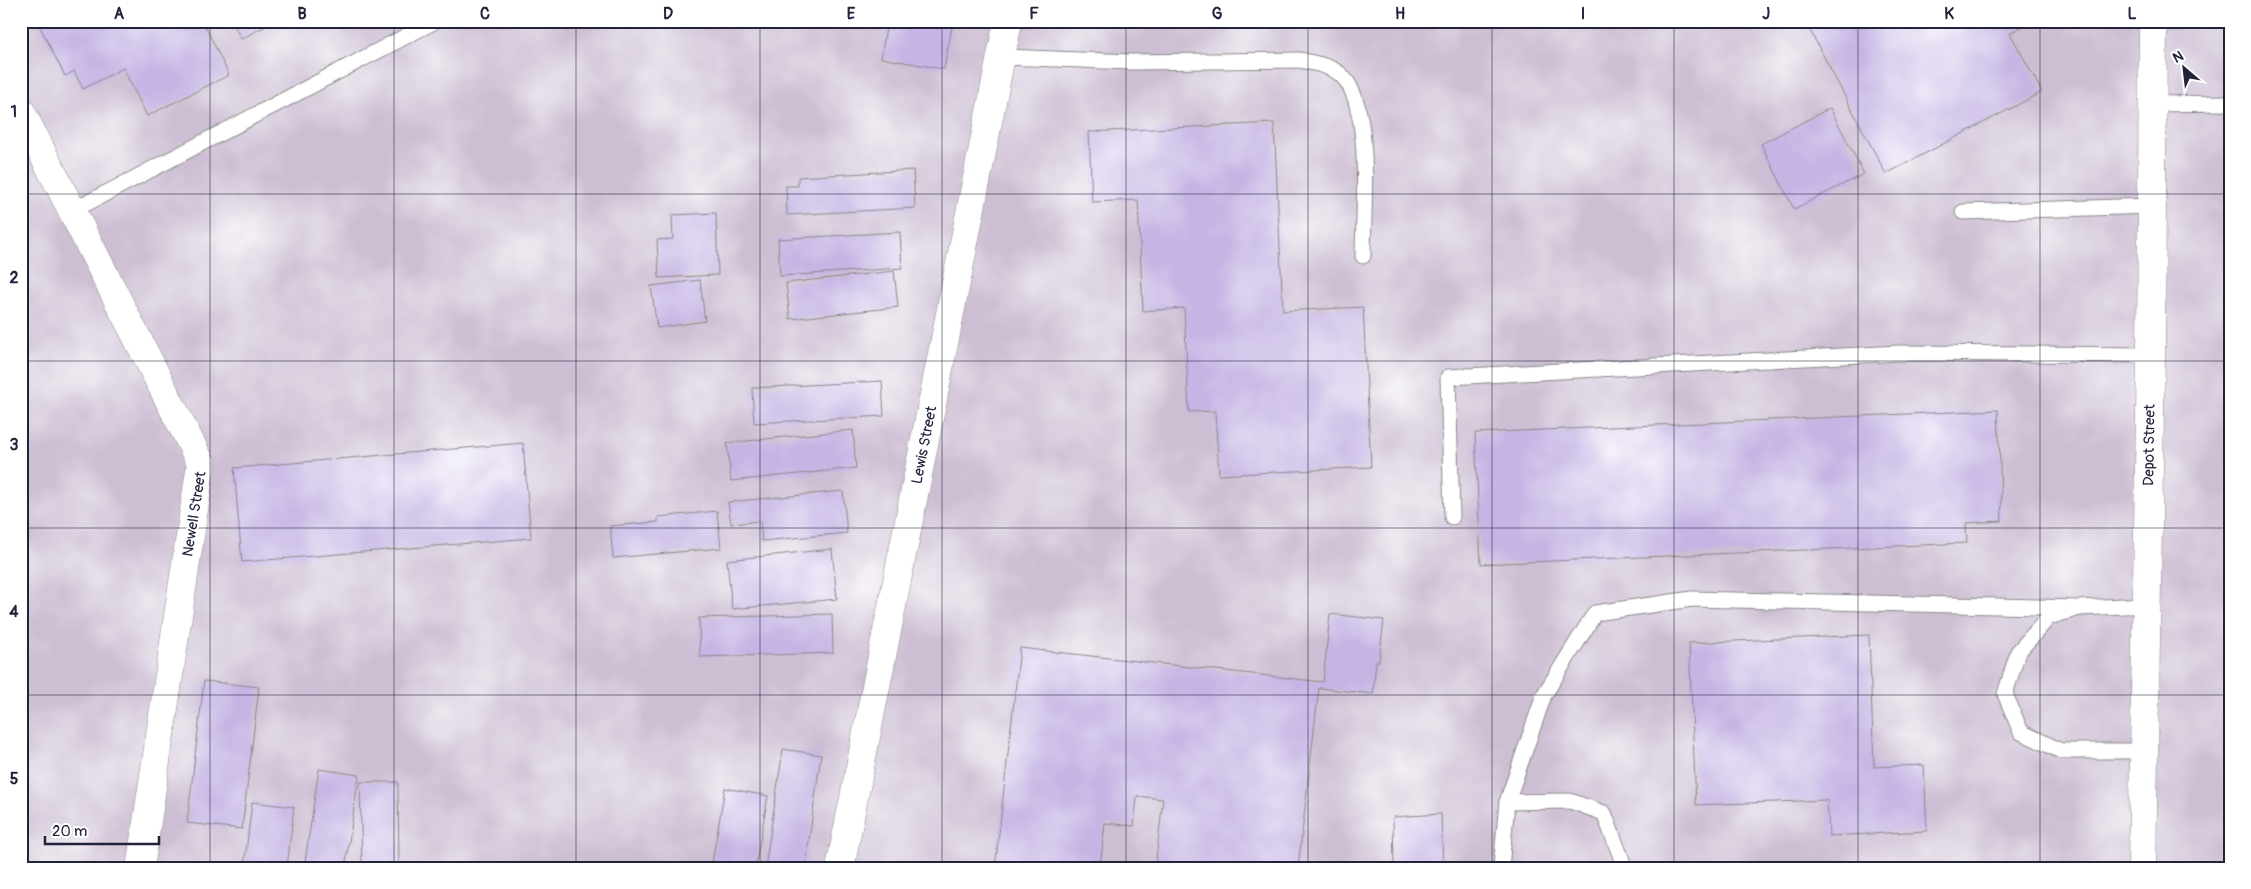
<svg xmlns="http://www.w3.org/2000/svg" width="2251" height="889" viewBox="0 0 2251 889" font-family="Pangolin,sans-serif">
	<rect width="100%" height="100%" fill="#fff"/>
	<filter id="ink" filterUnits="userSpaceOnUse"><feTurbulence type="fractalNoise" baseFrequency=".02" numOctaves="2"/><feDisplacementMap in="SourceGraphic" scale="10" xChannelSelector="R" yChannelSelector="G"/><feConvolveMatrix kernelMatrix="1 2 1 2 8 2 1 2 1" color-interpolation-filters="sRGB"/></filter>
	<filter id="wash" filterUnits="userSpaceOnUse"><feTurbulence type="fractalNoise" baseFrequency=".0096" numOctaves="4" result="noise"/><feDisplacementMap in="SourceGraphic" scale="20" xChannelSelector="R" yChannelSelector="G"/><feGaussianBlur stdDeviation="1.12" result="paint"/><feColorMatrix in="noise" values="0 0 0 0 0 0 0 0 0 0 0 0 0 0 0 0 0 1.4 0 .05"/><feComposite in="paint" operator="in"/></filter>
	<g filter="url(#wash)">
		<rect width="100%" height="100%" fill="#f1eeda"/>
		<rect fill="#ccbed3" x="21" y="21" width="2209" height="847"/>
		<g id="blocks">
			<g fill="#c6b5e4">
				<polygon points="37,21 215,21 205,26 229,75 147,116 123,68 83,89 74,71 65,76"/>
				<polygon points="232,21 275,21 241,39"/>
				<polygon points="887,21 953,21 944,69 881,58"/>
				<polygon points="1805,21 2032,21 2010,33 2042,92 1886,174"/>
				<polygon points="1830,108 1864,174 1794,209 1761,144"/>
				<polygon points="1274,123 1283,311 1363,307 1371,467 1219,475 1215,411 1189,412 1184,308 1143,311 1138,200 1092,202 1089,132"/>
				<polygon points="913,170 915,208 787,215 786,186 798,186 798,177"/>
				<polygon points="716,213 718,275 659,278 657,240 673,239 672,215"/>
				<polygon points="900,232 902,268 780,276 778,239"/>
				<polygon points="894,271 898,307 790,319 786,283"/>
				<polygon points="700,280 705,321 657,328 651,286"/>
				<polygon points="882,381 884,416 754,423 752,388"/>
				<polygon points="1998,410 2002,521 1966,523 1967,543 1481,564 1475,433"/>
				<polygon points="853,430 856,468 731,481 727,443"/>
				<polygon points="523,443 531,538 242,562 234,468"/>
				<polygon points="843,491 847,533 762,541 760,521 731,524 728,502"/>
				<polygon points="717,511 721,548 613,558 610,526 658,522 658,517"/>
				<polygon points="832,549 837,599 732,609 727,560"/>
				<polygon points="832,614 833,653 700,657 699,618"/>
				<polygon points="1330,614 1384,620 1379,661 1376,661 1373,694 1319,688 1298,868 1155,868 1163,799 1137,796 1134,826 1105,823 1100,868 995,868 1020,648 1323,682"/>
				<polygon points="1869,635 1874,767 1924,765 1927,831 1829,836 1827,800 1696,805 1689,643"/>
				<polygon points="204,681 259,687 242,829 187,823"/>
				<polygon points="783,749 821,755 805,868 765,868"/>
				<polygon points="319,769 359,775 345,868 304,868"/>
				<polygon points="360,782 398,782 399,868 362,868"/>
				<polygon points="725,788 768,796 755,868 711,868"/>
				<polygon points="252,802 294,807 287,868 244,868"/>
				<polygon points="1441,814 1443,868 1394,868 1393,817"/>
			</g>
		</g>
	</g>
	<g filter="url(#ink)">
		<use href="#blocks" fill-opacity="0" stroke="#8a888a" stroke-width="1"/>
		<g fill="none" stroke-linecap="round" stroke-linejoin="round">
			<g stroke="#8a888a" stroke-width="17">
				<g id="lane">
					<path d="M1001,57L1132,62L1300,60C1313,63 1329,65 1340,74C1374,102 1363,213 1363,256"/>
					<polyline points="2152,104 2230,103"/>
					<polyline points="72,211 435,21"/>
					<polyline points="1963,212 2152,206"/>
					<polyline points="1452,517 1448,377 1899,353 2151,355"/>
					<polyline points="2144,751 2061,751 2021,732 2005,694 2018,652 2049,617 2079,608 2146,605"/>
					<polyline points="1507,802 1570,801 1604,813 1622,860 1623,868"/>
					<polyline points="1501,868 1507,802 1544,695 1595,613 1692,599 2079,608"/>
				</g>
			</g>
			<g stroke="#8a888a" stroke-width="29">
				<g id="street">
					<polyline points="21,111 201,463 140,868"/>
					<polyline points="840,868 1008,21"/>
					<polyline points="2142,868 2151,355 2153,21"/>
				</g>
			</g>
			<use href="#lane" stroke="#fff" stroke-width="15"/>
			<use href="#street" stroke="#fff" stroke-width="28"/>
		</g>
	</g>
	<path fill="none" stroke="#22223b" stroke-width="1" stroke-opacity="0.55" d="M210,21V868M394,21V868M576,21V868M760,21V868M942,21V868M1126,21V868M1308,21V868M1492,21V868M1674,21V868M1858,21V868M2040,21V868M21,194H2230M21,361H2230M21,528H2230M21,695H2230"/>
	<g text-anchor="middle" stroke-width="4" stroke-linejoin="round" paint-order="stroke">
		<g font-size="15" fill="#22223b" stroke="#fff">
			<text transform="translate(924 445) rotate(-79)" y="5">Lewis Street</text>
			<text transform="translate(2149 445) rotate(-89)" y="5">Depot Street</text>
			<text transform="translate(194 514) rotate(-81)" y="5">Newell Street</text>
		</g>
	</g>
	<rect width="2251" height="889" fill="none" stroke="#fff" stroke-width="55"/>
	<g transform="translate(2184 68) rotate(332)" stroke="#ffffff" stroke-width="4" paint-order="stroke">
	<path d="M0-4L9 19L0 12L-9 19Z" fill="#22223b"/>
	<text y="-8" font-size="14" font-weight="bold" text-anchor="middle" fill="#22223b">N</text>
	</g>
	<path d="M45 836v8h114v-8" fill="none" stroke="#22223b" stroke-width="2.5"/>
	<text x="52" y="836" font-size="15" fill="#22223b" stroke="#ffffff" stroke-width="4" paint-order="stroke">20 m</text>
	<rect x="28" y="28" width="2196" height="834" fill="none" stroke="#22223b" stroke-width="2"/>
	<g font-size="16" text-anchor="middle" font-weight="bold" fill="#22223b">
		<text x="119" y="19">A</text>
		<text x="302" y="19">B</text>
		<text x="485" y="19">C</text>
		<text x="668" y="19">D</text>
		<text x="851" y="19">E</text>
		<text x="1034" y="19">F</text>
		<text x="1217" y="19">G</text>
		<text x="1400" y="19">H</text>
		<text x="1583" y="19">I</text>
		<text x="1766" y="19">J</text>
		<text x="1949" y="19">K</text>
		<text x="2132" y="19">L</text>
		<text x="14" y="117">1</text>
		<text x="14" y="283">2</text>
		<text x="14" y="450">3</text>
		<text x="14" y="617">4</text>
		<text x="14" y="784">5</text>
	</g>
</svg>
